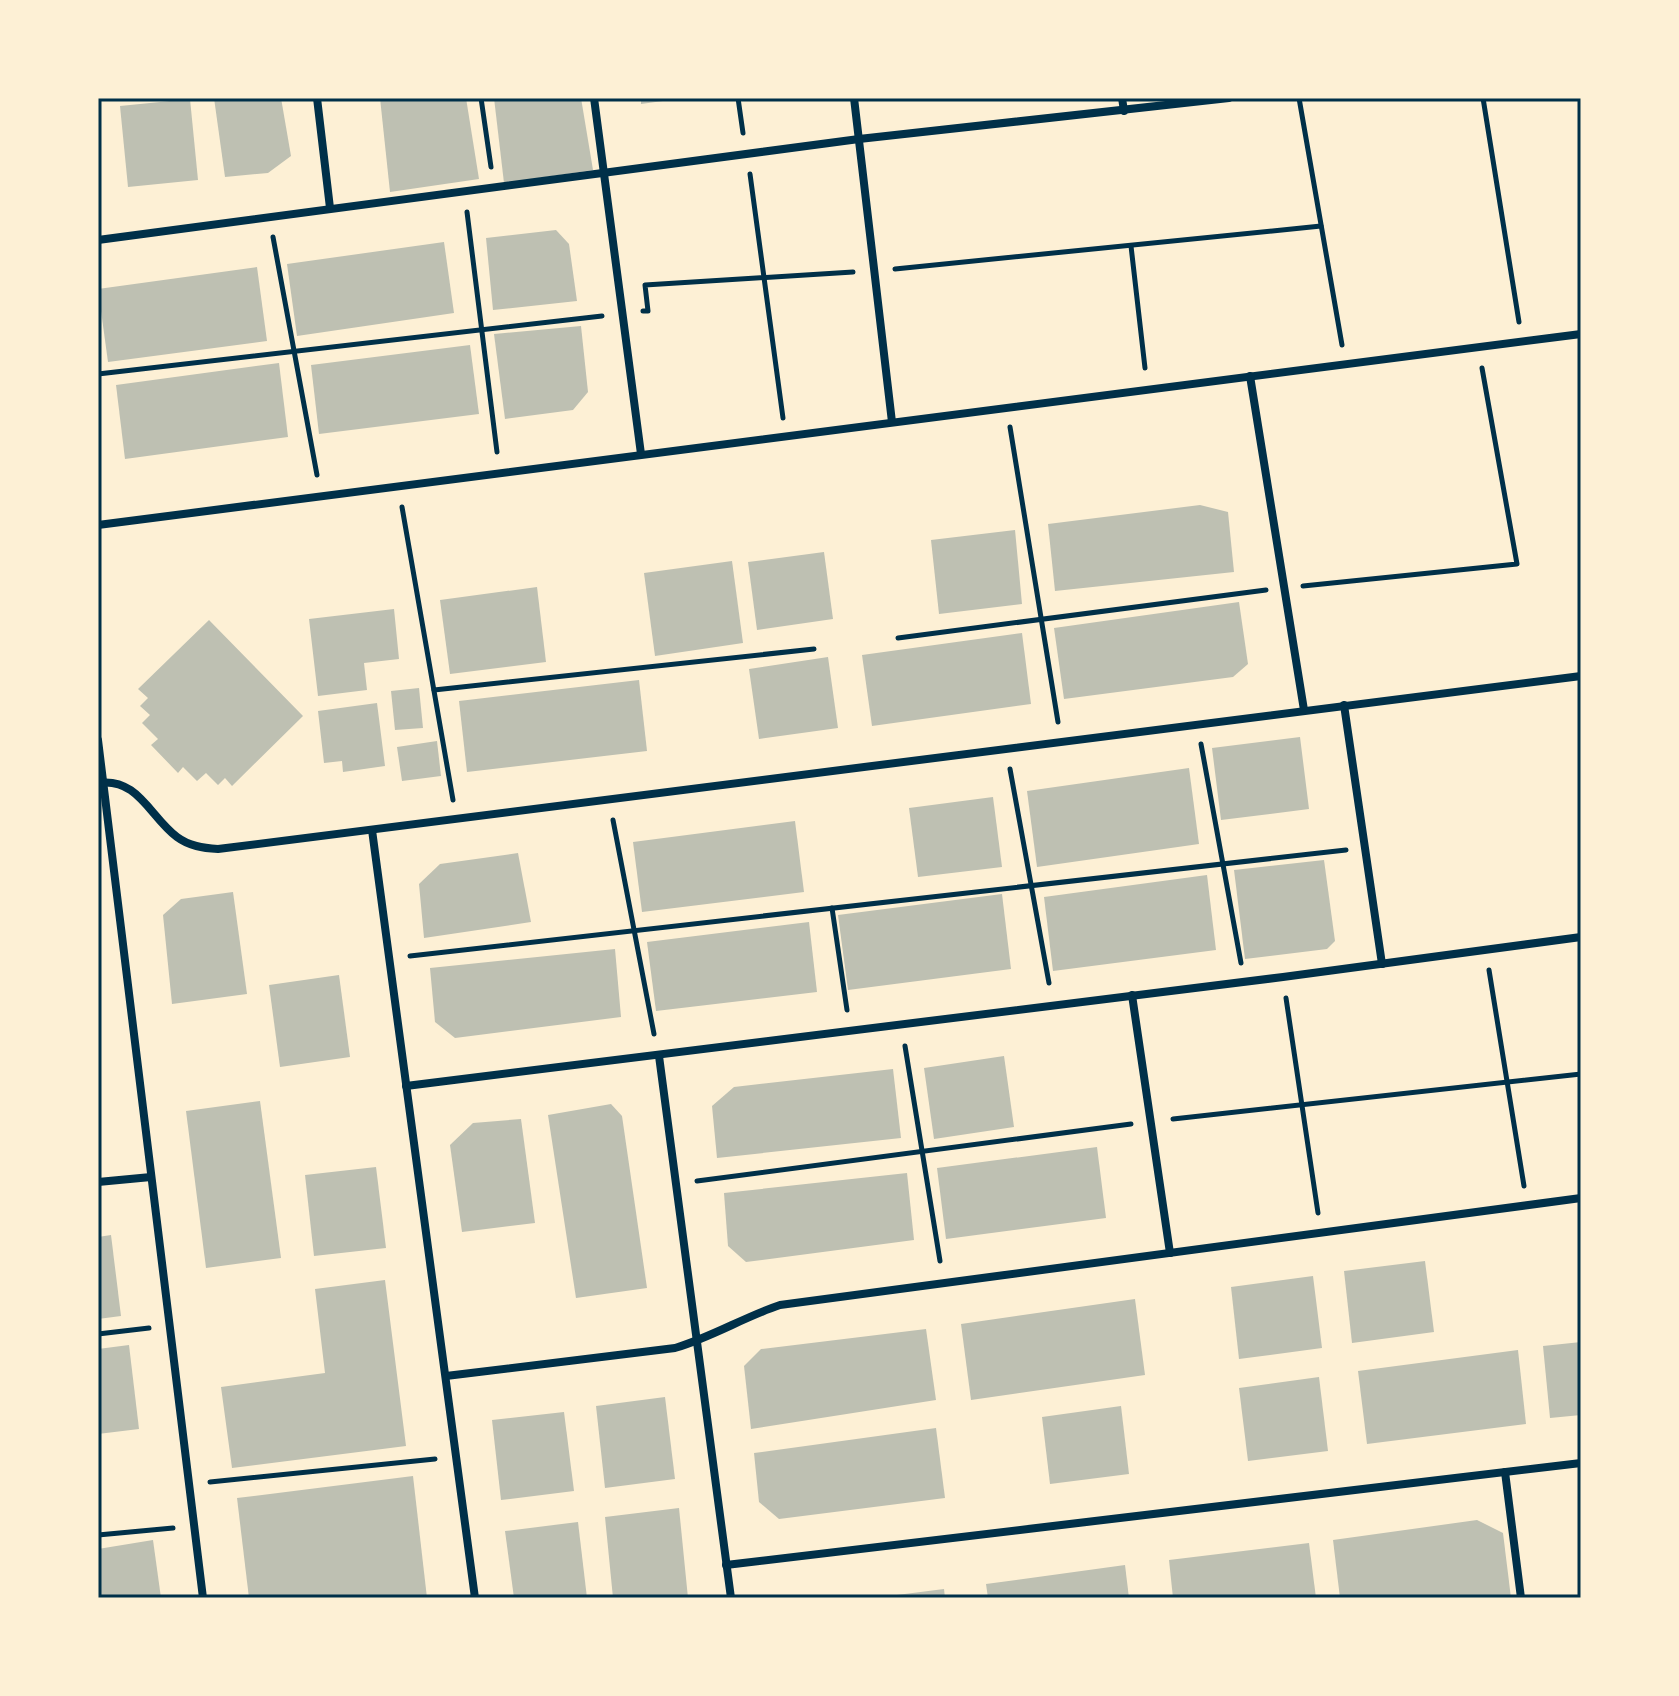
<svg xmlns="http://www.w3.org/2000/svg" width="1679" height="1696" viewBox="0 0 1679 1696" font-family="'DejaVu Sans',sans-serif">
	<rect width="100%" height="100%" fill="#fdf0d5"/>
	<g fill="#bec0b2">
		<polygon points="214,98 281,98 291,156 268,173 225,177"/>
		<polygon points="380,98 466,98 479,179 390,192"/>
		<polygon points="494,98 581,98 593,170 504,183"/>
		<polygon points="641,98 670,98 670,100 641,104"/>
		<polygon points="190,99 198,180 128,187 120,106"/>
		<polygon points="556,230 569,244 577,301 493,310 486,238"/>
		<polygon points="444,242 454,313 297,336 287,264"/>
		<polygon points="257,267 267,341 108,362 98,289"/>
		<polygon points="581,326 588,392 573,410 505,419 494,334"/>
		<polygon points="470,345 479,414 319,434 311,365"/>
		<polygon points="279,363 288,437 125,459 116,385"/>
		<polygon points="1200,505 1228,512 1234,572 1055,591 1048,524"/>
		<polygon points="1015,530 1022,604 939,614 931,540"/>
		<polygon points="824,552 833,619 757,630 748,562"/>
		<polygon points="732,561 743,643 655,656 644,573"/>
		<polygon points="537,587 546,662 450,674 440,600"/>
		<polygon points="1239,602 1248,664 1233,677 1064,699 1054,628"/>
		<polygon points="394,609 399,659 364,663 367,690 318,696 309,619"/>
		<polygon points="209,620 303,716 232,786 225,778 218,785 206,773 197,781 183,767 178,773 151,745 158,739 142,723 150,715 140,706 148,698 138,689"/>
		<polygon points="1022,633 1031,704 872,726 862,655"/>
		<polygon points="828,657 838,728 759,739 749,669"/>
		<polygon points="639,680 647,751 467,772 459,701"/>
		<polygon points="419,688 423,728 395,730 391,691"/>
		<polygon points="377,703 385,766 343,772 342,761 324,763 318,711"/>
		<polygon points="1300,737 1309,809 1221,820 1212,748"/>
		<polygon points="437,741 441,776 402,781 397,747"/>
		<polygon points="1189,768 1199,844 1037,867 1027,791"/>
		<polygon points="993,797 1002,867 918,877 909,808"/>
		<polygon points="795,821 804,892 642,912 633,842"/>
		<polygon points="518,853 531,922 424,938 419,884 440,864"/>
		<polygon points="1324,860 1335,941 1327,949 1245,959 1234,870"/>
		<polygon points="1207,875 1216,950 1053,971 1044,897"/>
		<polygon points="233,892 247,994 172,1004 163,915 181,899"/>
		<polygon points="1002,894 1011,969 848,990 838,915"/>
		<polygon points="809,922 817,992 656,1011 647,942"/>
		<polygon points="615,949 621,1017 455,1038 435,1022 430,968"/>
		<polygon points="339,975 350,1057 280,1067 269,985"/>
		<polygon points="1004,1056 1014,1127 934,1139 924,1068"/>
		<polygon points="893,1069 901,1138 717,1158 712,1106 734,1087"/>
		<polygon points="260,1101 281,1258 206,1268 186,1111"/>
		<polygon points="611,1104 622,1116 647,1288 576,1298 548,1115"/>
		<polygon points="521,1119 535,1223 462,1232 450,1145 473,1123"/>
		<polygon points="1097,1147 1106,1218 946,1239 937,1168"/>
		<polygon points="376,1167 386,1248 314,1256 305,1175"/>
		<polygon points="907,1173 914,1240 746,1262 728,1246 724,1193"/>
		<polygon points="111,1235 121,1316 98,1319 98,1237"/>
		<polygon points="1425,1261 1434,1332 1352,1343 1344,1271"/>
		<polygon points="1313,1276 1322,1348 1239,1359 1231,1287"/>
		<polygon points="385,1280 406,1446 232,1468 221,1387 325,1373 315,1289"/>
		<polygon points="1135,1299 1145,1375 971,1400 961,1324"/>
		<polygon points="926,1329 936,1400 751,1429 744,1366 761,1349"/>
		<polygon points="1581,1342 1581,1415 1550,1418 1543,1346"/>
		<polygon points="129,1345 139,1429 98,1434 98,1349"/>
		<polygon points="1518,1350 1526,1424 1367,1444 1358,1371"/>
		<polygon points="1319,1377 1328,1451 1248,1461 1239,1388"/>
		<polygon points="665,1397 675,1479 605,1488 596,1406"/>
		<polygon points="1121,1406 1129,1474 1050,1484 1042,1417"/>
		<polygon points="564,1412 574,1491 501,1500 492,1420"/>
		<polygon points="936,1428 945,1498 779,1519 759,1502 754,1453"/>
		<polygon points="413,1476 427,1598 249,1598 237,1498"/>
		<polygon points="679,1508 688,1598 613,1598 605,1517"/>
		<polygon points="1477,1520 1503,1533 1511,1598 1340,1598 1333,1540"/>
		<polygon points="578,1522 587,1598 514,1598 505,1531"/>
		<polygon points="153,1540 161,1598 98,1598 98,1549"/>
		<polygon points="1309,1543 1316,1598 1173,1598 1169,1560"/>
		<polygon points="1125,1565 1129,1598 988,1598 986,1584"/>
		<polygon points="944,1589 945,1598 890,1598 889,1596"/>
	</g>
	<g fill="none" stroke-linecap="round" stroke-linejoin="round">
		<g stroke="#003049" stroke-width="5">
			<polyline points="481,98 491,167"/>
			<polyline points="738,98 743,133"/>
			<polyline points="1299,98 1342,345"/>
			<polyline points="1483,98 1519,322"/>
			<polyline points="750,174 783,418"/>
			<polyline points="467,212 497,452"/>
			<polyline points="273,237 317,475"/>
			<polyline points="1131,246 1145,368"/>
			<polyline points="895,269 1321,226"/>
			<polyline points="643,311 648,311 645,285 853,272"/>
			<polyline points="98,374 602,316"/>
			<polyline points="1010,427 1058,722"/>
			<polyline points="402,507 453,800"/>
			<polyline points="1303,586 1517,564 1482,368"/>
			<polyline points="898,638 1266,590"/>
			<polyline points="434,690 814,649"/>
			<polyline points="1201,744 1241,963"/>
			<polyline points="1010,769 1049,983"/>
			<polyline points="613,820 654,1034"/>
			<polyline points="832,908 847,1010"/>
			<polyline points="410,956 1346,850"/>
			<polyline points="1489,970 1524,1186"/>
			<polyline points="1286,998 1318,1213"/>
			<polyline points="905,1046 940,1261"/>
			<polyline points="1173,1119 1581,1074"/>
			<polyline points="697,1181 1131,1124"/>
			<polyline points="98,1334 149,1328"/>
			<polyline points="210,1482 435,1459"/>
			<polyline points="98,1535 173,1528"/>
		</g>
		<g stroke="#003049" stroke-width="8">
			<polyline points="317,98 330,208"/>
			<polyline points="594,98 641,454"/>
			<polyline points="854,98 892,422"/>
			<polyline points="1122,98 1124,111"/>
			<polyline points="98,240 859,139 1229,98"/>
			<polyline points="1250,376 1304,710"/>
			<polyline points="98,525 1581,334"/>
			<polyline points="1344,705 1382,964"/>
			<polyline points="98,740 203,1598"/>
			<path d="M98,783C138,777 150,817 177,837C189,846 203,848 218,849L1581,676"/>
			<polyline points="372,830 475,1598"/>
			<polyline points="1132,995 1170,1253"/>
			<polyline points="659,1056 731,1598"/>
			<polyline points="406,1086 1283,977 1581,937"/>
			<polyline points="98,1182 151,1177"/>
			<path d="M446,1376L675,1348C712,1337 744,1317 780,1305L1581,1198"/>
			<polyline points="1505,1472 1521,1598"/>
			<polyline points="726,1565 1581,1463"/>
		</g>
	</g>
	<rect width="1679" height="1696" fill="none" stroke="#fdf0d5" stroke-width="200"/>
	<rect x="100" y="100" width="1479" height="1496" fill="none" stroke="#003049" stroke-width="3"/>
</svg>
